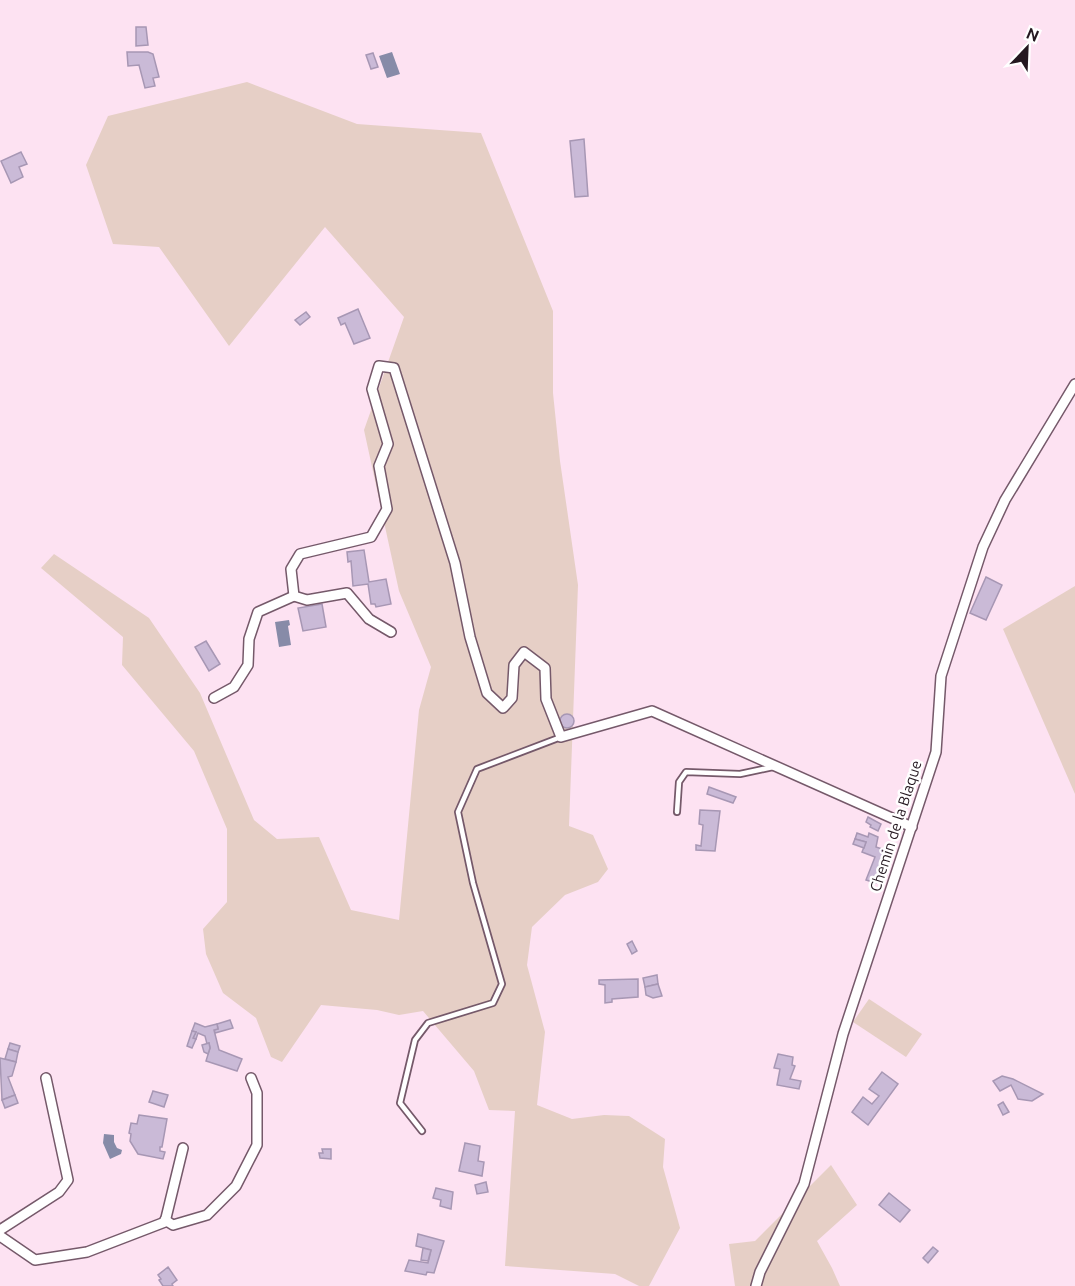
<svg xmlns="http://www.w3.org/2000/svg" width="1075" height="1286" viewBox="0 0 1075 1286" font-family="Ubuntu,sans-serif">
	<rect width="100%" height="100%" fill="#fde2f2"/>
	<g fill="#e6cfc6">
		<polygon points="247,82 357,124 481,133 553,311 553,393 560,461 578,585 569,826 593,835 608,869 598,882 565,895 532,927 527,965 545,1032 537,1105 572,1119 604,1115 629,1116 665,1139 663,1167 680,1228 649,1286 639,1286 615,1274 505,1266 515,1111 489,1110 474,1071 423,1011 399,1015 377,1010 321,1005 282,1062 271,1057 256,1018 223,993 206,954 203,929 227,902 227,829 194,751 122,665 123,637 41,568 54,554 149,618 200,693 254,820 277,839 319,837 351,910 399,920 419,710 431,667 399,591 364,430 404,317 325,227 229,346 159,247 113,244 86,165 108,116"/>
		<polygon points="1075,586 1075,794 1003,629"/>
		<polygon points="869,999 922,1034 906,1057 853,1022"/>
		<polygon points="831,1165 857,1205 817,1241 832,1268 840,1286 735,1286 729,1244 755,1241"/>
	</g>
	<g fill="#878ba8">
		<polygon points="392,52 400,74 387,78 379,56"/>
		<polygon points="289,620 290,625 288,626 291,645 279,647 275,622"/>
		<polygon points="104,1134 114,1135 114,1142 117,1148 122,1150 121,1154 110,1159 103,1143"/>
	</g>
	<g fill="#cabad7" stroke="#a797b4" stroke-width="1.5">
		<polygon points="136,27 146,27 148,45 136,46"/>
		<polygon points="127,52 148,52 153,54 159,77 153,78 155,86 145,88 139,65 128,66"/>
		<polygon points="373,53 378,67 371,69 366,55"/>
		<polygon points="584,139 588,196 575,197 570,141"/>
		<polygon points="21,152 27,164 19,167 23,177 11,183 1,161"/>
		<polygon points="358,309 370,338 354,344 345,323 341,325 338,318"/>
		<polygon points="306,312 310,317 300,325 295,320"/>
		<polygon points="364,550 369,582 386,579 391,604 376,607 375,604 371,604 368,584 353,586 351,561 348,562 347,552"/>
		<polygon points="986,577 1002,585 986,620 970,613"/>
		<polygon points="322,604 326,627 303,631 298,608"/>
		<polygon points="206,641 220,664 209,671 195,647"/>
		<circle cx="567" cy="721" r="7"/>
		<polygon points="709,787 736,797 733,803 707,794"/>
		<polygon points="700,810 720,811 715,851 696,850 696,845 701,846 703,825 699,824"/>
		<polygon points="868,817 881,824 878,831 870,827 871,825 866,822"/>
		<polygon points="857,833 868,837 869,833 878,837 876,847 888,851 876,883 866,880 875,857 862,852 866,842 855,839"/>
		<polygon points="855,839 866,842 864,848 853,844"/>
		<polygon points="632,941 637,951 632,954 627,944"/>
		<polygon points="657,975 658,984 645,987 643,978"/>
		<polygon points="638,979 638,997 612,999 612,1002 605,1003 605,985 599,984 599,980"/>
		<polygon points="658,984 662,996 653,998 646,995 645,987"/>
		<polygon points="230,1020 233,1028 215,1033 214,1030 218,1029 217,1024"/>
		<polygon points="195,1023 205,1027 217,1024 218,1029 214,1030 219,1050 242,1059 237,1071 206,1061 210,1048 209,1043 207,1044 205,1036 198,1033 196,1039 193,1038 196,1032 192,1031"/>
		<polygon points="192,1031 196,1032 193,1038 196,1039 192,1048 187,1046"/>
		<polygon points="10,1043 20,1046 18,1052 8,1049"/>
		<polygon points="209,1043 210,1048 208,1054 204,1052 202,1045"/>
		<polygon points="8,1049 18,1052 16,1062 5,1059"/>
		<polygon points="778,1054 793,1057 792,1065 795,1066 790,1079 801,1081 799,1089 777,1085 780,1069 774,1068"/>
		<polygon points="0,1058 16,1062 12,1076 8,1077 15,1095 2,1100"/>
		<polygon points="882,1072 898,1084 868,1125 852,1112 863,1097 872,1104 879,1096 869,1089"/>
		<polygon points="1002,1076 1013,1079 1043,1094 1032,1101 1018,1099 1011,1085 1000,1091 993,1081"/>
		<polygon points="153,1091 168,1095 164,1107 149,1102"/>
		<polygon points="15,1095 18,1103 5,1108 2,1100"/>
		<polygon points="1003,1102 1009,1112 1003,1115 998,1105"/>
		<polygon points="139,1115 167,1119 162,1147 160,1147 160,1151 165,1152 163,1159 138,1154 130,1141 131,1134 129,1133 131,1123 137,1124"/>
		<polygon points="465,1143 480,1146 478,1161 484,1162 482,1176 459,1171"/>
		<polygon points="322,1149 331,1149 331,1159 320,1158 319,1153 323,1153"/>
		<polygon points="486,1182 488,1192 477,1194 475,1185"/>
		<polygon points="436,1188 453,1192 451,1209 440,1206 441,1200 433,1198"/>
		<polygon points="889,1193 910,1210 900,1222 879,1205"/>
		<polygon points="418,1234 444,1241 434,1273 427,1272 426,1275 405,1271 409,1260 428,1263 431,1250 416,1246"/>
		<polygon points="933,1247 938,1251 928,1263 923,1258"/>
		<polygon points="423,1248 431,1250 428,1261 421,1260"/>
		<polygon points="168,1267 177,1280 172,1284 173,1286 163,1286 159,1280 161,1279 158,1275"/>
	</g>
	<g fill="none" stroke-linecap="round" stroke-linejoin="round">
		<g stroke="#75596a" stroke-width="8">
			<g id="service">
				<polyline points="677,812 679,782 686,772 740,774 773,767"/>
				<polyline points="422,1131 400,1103 415,1040 428,1023 493,1003 502,984 473,883 458,812 477,769 561,737"/>
			</g>
		</g>
		<g stroke="#75596a" stroke-width="12">
			<g id="minor">
				<polyline points="391,632 369,619 347,593 307,600 294,596 291,569 300,554 371,537 387,509 379,466 388,444 372,389 379,366 394,368 455,563 470,637 487,693 503,708 512,698 514,665 524,652 545,668 546,699 561,737 652,711 912,827"/>
				<polyline points="214,698 234,687 248,665 249,639 258,612 294,596"/>
				<polyline points="165,1220 173,1225 207,1215 236,1186 257,1145 257,1093 251,1078"/>
				<polyline points="0,1230 59,1192 68,1180 46,1078"/>
				<polyline points="0,1236 35,1260 87,1252 165,1222 183,1148"/>
				<polyline points="756,1286 760,1272 804,1184 843,1034 936,752 941,676 983,547 1005,500 1075,384"/>
			</g>
		</g>
		<use href="#service" stroke="#fff" stroke-width="4.5"/>
		<use href="#minor" stroke="#fff" stroke-width="9"/>
	</g>
	<g text-anchor="middle" stroke-width="5" stroke-linejoin="round" paint-order="stroke">
		<g font-size="15" fill="#241820" stroke="#fff">
			<text transform="translate(896 826) rotate(-72)" y="5">Chemin de la Blaque</text>
		</g>
	</g>
	<g transform="translate(1027 48) rotate(23)" stroke="#ffffff" stroke-width="4.5" paint-order="stroke">
	<path d="M0-4.5L10 22L0 15L-10 22Z" fill="#241820"/>
	<text y="-9" font-size="16" font-weight="bold" text-anchor="middle" fill="#241820">N</text>
	</g>
</svg>
